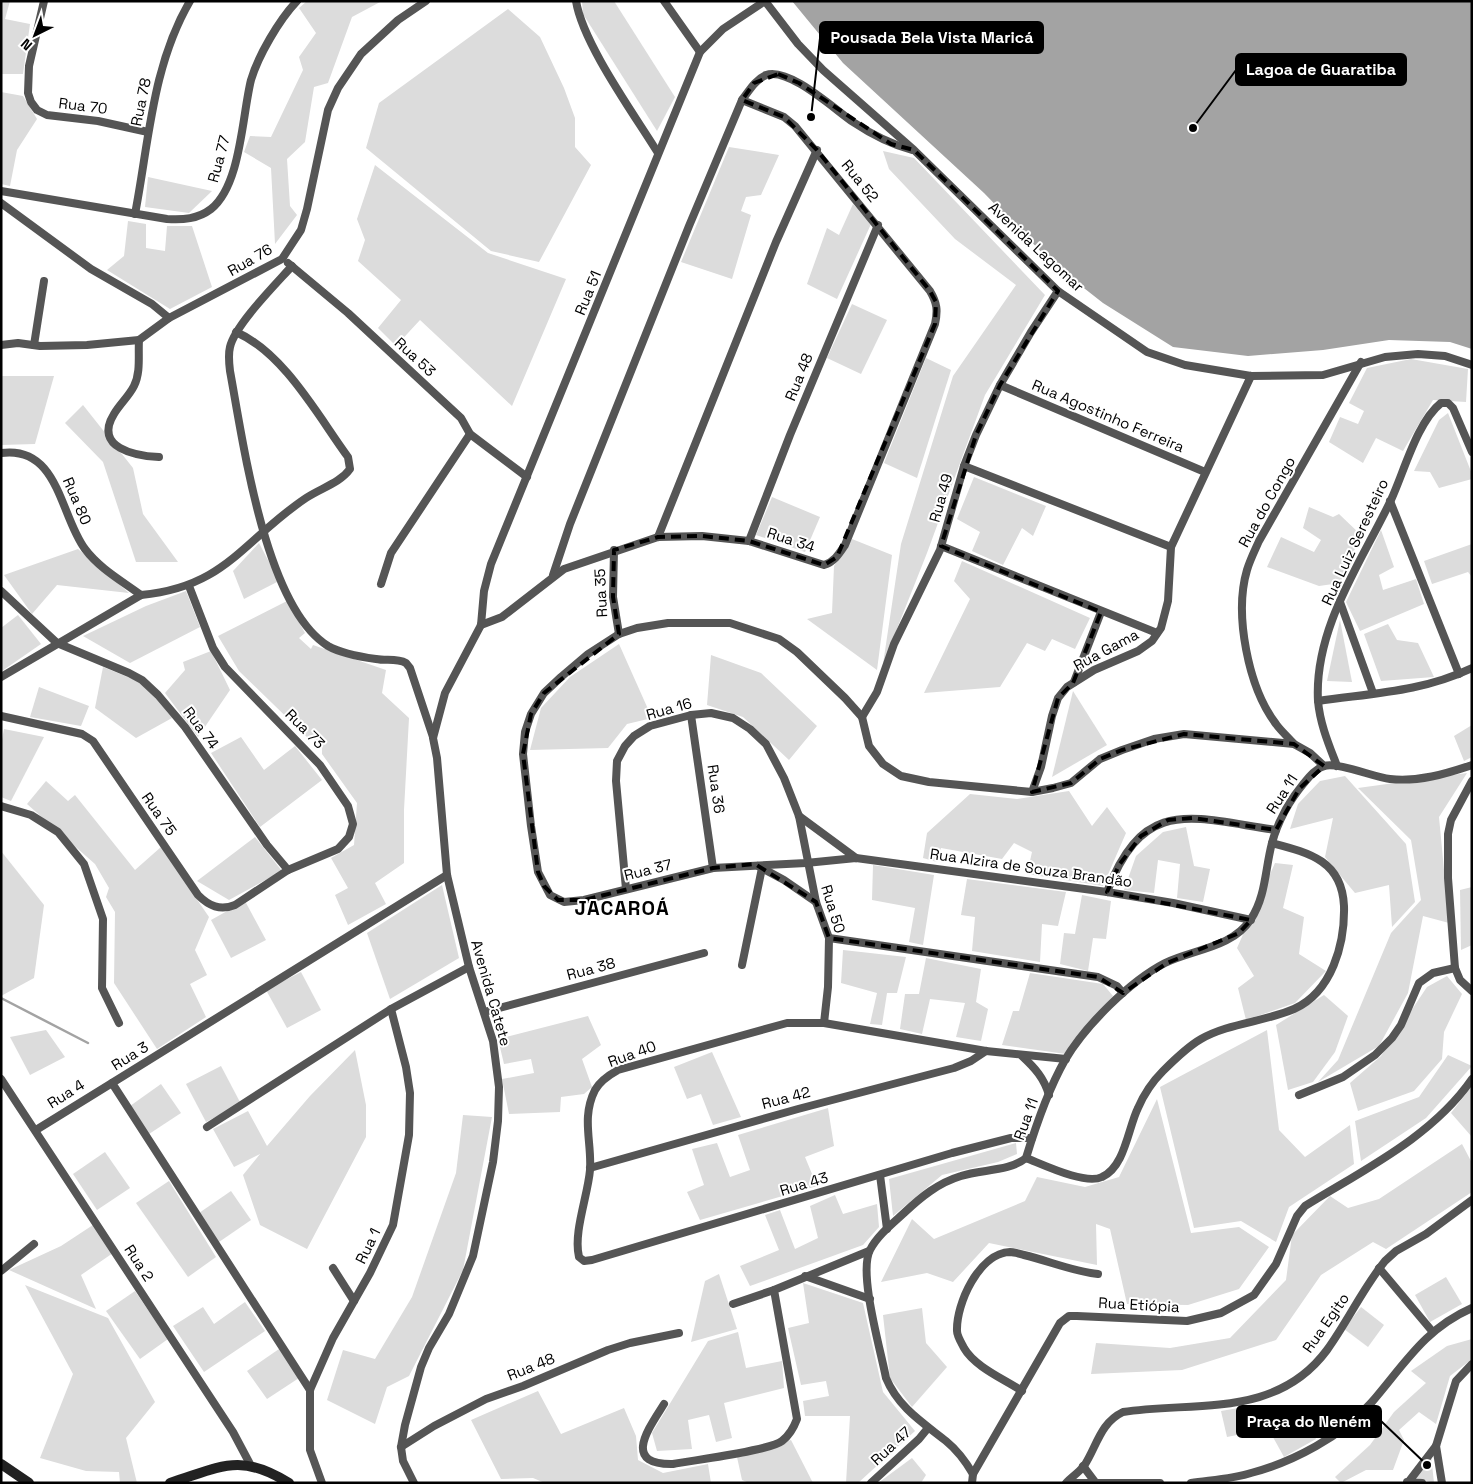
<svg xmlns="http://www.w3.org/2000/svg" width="1473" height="1484" viewBox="0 0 1473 1484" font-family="'Space Grotesk',sans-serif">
	<rect width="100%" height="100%" fill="#fff"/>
	<g fill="#dcdcdc">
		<polygon points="1,1 10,1 5,19 30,24 23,74 1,74"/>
		<polygon points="307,1 382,1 352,17 328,83 314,87 305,142 287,159 290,206 297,215 275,244 271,168 244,152 250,136 271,137 303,70 299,57 316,33 299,8"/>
		<polygon points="582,1 614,1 675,97 657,131 583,14"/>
		<polygon points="508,9 540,37 564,88 575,118 575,147 591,165 539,262 491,251 366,148 379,103"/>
		<polygon points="1,92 23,96 37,119 17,150 10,186 1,184"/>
		<polygon points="729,147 779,155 761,195 746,197 741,211 751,215 732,279 681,262"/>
		<polygon points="883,151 914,158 1045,295 985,395 927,553 883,664 901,544 953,376 1016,285 955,239 889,169"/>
		<polygon points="375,165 488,253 566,279 512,406 420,320 396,346 378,328 401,300 358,261 365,240 357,219"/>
		<polygon points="148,177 212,191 189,213 145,207"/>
		<polygon points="853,204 871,224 837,299 807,284 827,228 839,235"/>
		<polygon points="128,221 146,224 146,248 165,251 167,226 192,226 212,287 170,309 107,270 124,256"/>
		<polygon points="852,304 887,320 861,374 827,358"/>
		<polygon points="926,358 951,370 917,478 884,463"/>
		<polygon points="1411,359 1468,369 1466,402 1433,400 1403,451 1376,438 1363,463 1329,442 1340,417 1358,424 1364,411 1349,403 1367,368"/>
		<polygon points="1,376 54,376 35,444 1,445"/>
		<polygon points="83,405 133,468 143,514 178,562 136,562 103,462 65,423"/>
		<polygon points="1448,413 1472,474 1472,479 1439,488 1430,472 1414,471 1439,420"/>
		<polygon points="974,477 1046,506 1033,536 1022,528 1003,565 972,551 980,532 957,519"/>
		<polygon points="772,497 820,517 805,552 756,535"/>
		<polygon points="1309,507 1333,517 1339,514 1361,535 1340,583 1319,586 1267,567 1281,537 1314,552 1321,540 1303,528"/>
		<polygon points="1381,530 1394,567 1379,575 1383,590 1416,579 1424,604 1360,631 1346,602"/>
		<polygon points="852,539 892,555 877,670 807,619 832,613 834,566"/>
		<polygon points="259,543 279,581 244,599 233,571"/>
		<polygon points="1472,544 1472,577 1468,572 1432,584 1424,561"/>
		<polygon points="78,549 129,593 57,585 32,614 4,575"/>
		<polygon points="962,561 1090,618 1075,649 1052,639 1045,651 1027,643 1000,687 924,693 970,599 954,581"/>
		<polygon points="186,591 200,627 130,663 83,636 146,606"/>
		<polygon points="287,601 305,633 299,638 311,649 313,645 386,670 382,693 409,718 404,810 404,863 375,883 386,904 348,925 335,895 348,888 331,858 354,845 357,803 322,754 322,745 318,741 309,739 239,671 218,636"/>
		<polygon points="18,615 41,644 2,671 1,628"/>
		<polygon points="1340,620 1352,682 1327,681"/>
		<polygon points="1388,624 1397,640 1418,643 1434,677 1381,681 1364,634"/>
		<polygon points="619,644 652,718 627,724 608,748 530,750 541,708 570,677"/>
		<polygon points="211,651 230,690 198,737 165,693 185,670 183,662"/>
		<polygon points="711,655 761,673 817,726 789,760 743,717 707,705"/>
		<polygon points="103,667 145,684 172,718 136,738 95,708"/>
		<polygon points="39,687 89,706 81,726 30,717"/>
		<polygon points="1073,691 1107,745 1052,777"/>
		<polygon points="1472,725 1472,757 1464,761 1454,736"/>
		<polygon points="4,729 44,737 11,801 1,797 1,745"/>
		<polygon points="241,737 264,770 295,746 322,780 260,827 211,753"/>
		<polygon points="1467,773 1439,817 1449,923 1423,916 1408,993 1379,1046 1318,1082 1338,1060 1391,933 1421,900 1411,840 1358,788"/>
		<polygon points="1345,776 1406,844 1415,902 1392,927 1389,885 1355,893 1325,857 1333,818 1290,829 1298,804 1320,781"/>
		<polygon points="46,781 68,801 75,795 135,870 161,847 209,917 195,950 207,975 190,984 206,1017 157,1049 114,983 115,912 106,897 109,888 95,864 27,804"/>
		<polygon points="1069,791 1092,826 1107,807 1126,833 1103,886 1027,874 1032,852 1014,843 1002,859 941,848 937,862 923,858 927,833 970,794 1017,799"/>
		<polygon points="1186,827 1194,866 1210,869 1203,902 1177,898 1180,864 1158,860 1154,893 1124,890 1136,856 1163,832"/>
		<polygon points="255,837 282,871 229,900 197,881"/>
		<polygon points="1,851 44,905 34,978 1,996"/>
		<polygon points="1275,863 1293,865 1283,908 1304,917 1299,954 1326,971 1295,1003 1246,1020 1238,988 1254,976 1237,948"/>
		<polygon points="873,865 934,875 923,945 909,942 915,908 872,900"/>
		<polygon points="967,879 1066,892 1058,926 1042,924 1040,962 972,951 975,917 961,915"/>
		<polygon points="442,885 459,958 390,999 367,933"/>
		<polygon points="1472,887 1472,945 1461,950 1460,890"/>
		<polygon points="1082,895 1111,901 1106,939 1093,938 1088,971 1060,964 1064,933 1075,934"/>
		<polygon points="245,901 266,940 231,958 211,920"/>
		<polygon points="843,950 906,957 897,993 887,993 882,1025 870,1024 877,993 841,983"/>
		<polygon points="926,958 981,969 976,1002 988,1009 981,1041 956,1037 965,1003 930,999 922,1034 900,1029 905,994 919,994"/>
		<polygon points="301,972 321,1010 287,1028 266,990"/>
		<polygon points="1030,973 1103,984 1113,996 1066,1054 1002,1045 1013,1011 1019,1011"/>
		<polygon points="1447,976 1462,994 1444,1032 1442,1059 1414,1091 1358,1111 1350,1083 1381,1056 1427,987"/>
		<polygon points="1324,995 1348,1016 1335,1052 1313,1082 1288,1090 1276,1025"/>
		<polygon points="588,1016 601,1045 582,1059 592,1087 584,1094 561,1097 560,1112 509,1114 502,1079 534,1073 531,1059 504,1064 498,1039"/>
		<polygon points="46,1030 65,1057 30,1075 10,1037"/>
		<polygon points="1267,1030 1279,1130 1305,1157 1350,1125 1354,1164 1289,1207 1276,1242 1241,1221 1194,1228 1160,1087"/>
		<polygon points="355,1050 366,1105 366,1137 307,1249 260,1225 243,1175 260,1154 234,1167 213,1129 248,1111 267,1146 310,1096"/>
		<polygon points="712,1052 741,1117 713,1125 701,1094 687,1099 674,1067"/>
		<polygon points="1448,1055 1472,1066 1426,1118 1361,1161 1355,1121 1419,1097"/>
		<polygon points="221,1066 241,1104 206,1122 186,1084"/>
		<polygon points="161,1084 181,1113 149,1134 130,1106"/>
		<polygon points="1472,1086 1472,1137 1451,1113"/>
		<polygon points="1157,1099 1191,1233 1239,1227 1269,1247 1239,1289 1188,1305 1127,1304 1110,1229 1096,1224 1097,1265 989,1243 953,1282 927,1273 881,1282 912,1219 934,1239 1025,1201 1037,1177 1085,1187 1119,1177"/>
		<polygon points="828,1108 834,1146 805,1157 817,1186 700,1220 687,1192 704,1185 692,1149 717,1143 730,1177 750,1170 738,1135"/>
		<polygon points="463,1115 492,1117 463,1270 409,1376 387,1387 375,1424 327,1400 343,1350 375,1359 412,1297 456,1173"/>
		<polygon points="1016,1143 1017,1154 998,1162 942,1175 893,1216 889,1179"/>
		<polygon points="1462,1144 1472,1163 1472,1192 1386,1249 1373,1242 1321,1275 1276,1340 1182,1370 1091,1374 1096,1343 1170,1348 1230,1338 1286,1280 1292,1235 1330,1196 1348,1208 1379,1199"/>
		<polygon points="105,1152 130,1188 97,1210 73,1174"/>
		<polygon points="169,1181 216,1257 188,1277 136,1203"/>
		<polygon points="231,1191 251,1220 219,1242 199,1213"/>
		<polygon points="835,1195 843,1214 877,1204 879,1227 863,1245 750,1286 740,1266 779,1250 765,1215 780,1210 795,1249 818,1238 810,1206"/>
		<polygon points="93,1225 113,1253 81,1275 96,1309 9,1270 61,1246"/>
		<polygon points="719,1274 737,1329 691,1342 705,1281"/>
		<polygon points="1446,1277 1462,1304 1430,1322 1415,1295"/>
		<polygon points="803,1283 863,1303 883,1392 915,1431 858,1483 846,1483 850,1416 805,1416 803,1401 829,1396 826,1381 801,1385 788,1328 809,1323"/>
		<polygon points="25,1285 108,1318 155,1402 126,1438 137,1483 120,1483 119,1472 86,1471 40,1458 73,1374"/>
		<polygon points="135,1291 168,1339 140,1359 106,1311"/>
		<polygon points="245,1302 265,1331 204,1372 173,1326 203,1307 214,1324"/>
		<polygon points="1361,1307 1384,1325 1368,1347 1344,1329"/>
		<polygon points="922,1308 926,1343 947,1367 912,1407 890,1378 883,1315"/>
		<polygon points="738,1332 746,1368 782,1361 784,1388 724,1403 732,1438 716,1442 709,1415 688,1420 692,1449 657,1451 652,1433 708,1341"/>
		<polygon points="1472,1339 1472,1359 1450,1376 1436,1424 1419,1412 1399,1430 1404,1440 1393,1470 1366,1470 1341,1483 1335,1477 1370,1445 1394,1412 1426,1383 1411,1371 1447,1346"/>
		<polygon points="279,1349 299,1378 267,1399 247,1371"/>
		<polygon points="538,1391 561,1434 624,1408 636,1436 638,1460 663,1473 708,1464 711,1483 545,1483 533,1478 501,1479 471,1420"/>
		<polygon points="1250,1406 1257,1431 1227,1437 1221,1411"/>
		<polygon points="1301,1412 1316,1439 1284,1457 1269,1430"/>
		<polygon points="791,1440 813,1483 749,1483 742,1480 737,1457"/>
		<polygon points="1431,1455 1434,1483 1410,1476"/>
		<polygon points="912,1458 926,1475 921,1483 878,1483"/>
	</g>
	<polygon fill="#a3a3a3" points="792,1 1472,1 1472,349 1450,342 1389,340 1323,350 1248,356 1173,347 1103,303 1052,263 984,193 843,63"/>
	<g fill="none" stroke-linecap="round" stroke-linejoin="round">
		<polyline stroke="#a3a3a3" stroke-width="2.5" points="1,998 88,1043"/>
		<g stroke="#555" stroke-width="8">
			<polyline points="44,1 29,66 28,93 31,102 37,110 47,115 98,121 148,132"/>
			<path d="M576,1C583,44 634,114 658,153"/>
			<polyline points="664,1 700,52"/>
			<polyline points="765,1 798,44 823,70 914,150 1058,291 1147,352 1185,365 1251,376 1323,375 1385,357 1418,354 1445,356 1472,365"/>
			<path d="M1,191L167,219C183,220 198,219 211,209C241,185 242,116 251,80C258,56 279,20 297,1"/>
			<polyline points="1,203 91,269 152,304 169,318"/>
			<path d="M135,214C149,142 152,66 190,1"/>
			<polyline points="288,263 348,313 461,418 470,434 527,477"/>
			<path d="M292,266C276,284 235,325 230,347C228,355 229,363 230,371C243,441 265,607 328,646C342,654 361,657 376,659C386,661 397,658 406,663L410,668L433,737"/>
			<path d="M139,340C138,355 141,372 134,386C129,396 120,404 114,414C93,448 136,456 159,457"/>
			<polyline points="1,345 18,343 40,346 87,345 139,340 169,318 282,259 301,230 307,209 328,110 338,88 361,54 398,20 426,1"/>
			<polyline points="34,345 44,281"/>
			<polyline points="1000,385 1205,472"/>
			<path d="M1,453C59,445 60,516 85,549C99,568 122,581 141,595"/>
			<polyline points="964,466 1171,547"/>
			<polyline points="1390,501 1459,674"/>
			<polyline points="658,537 776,242 817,150"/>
			<polyline points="749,541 790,435 878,225"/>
			<polyline points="941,546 1157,633"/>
			<polyline points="614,550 613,597 619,634"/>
			<path d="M553,575L570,524L689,226L742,100C749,91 755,80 766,75C789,67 834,109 853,122C871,134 890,144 912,150"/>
			<polyline points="381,584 391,553 470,434"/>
			<polyline points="1,591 57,643 129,673 142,680 158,695 185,727 267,845 288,870"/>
			<polyline points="1340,602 1373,693"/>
			<path d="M481,625L502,617L564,569L658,537L702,536L749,541L824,565C834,562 839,554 845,545L935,324C938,310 937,303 930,291L795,126L784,117L742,100"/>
			<path d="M1,677L141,595C226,587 243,540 306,498C321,488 340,483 350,469L348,457C318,416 284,353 236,332"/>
			<polyline points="1074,682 1101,612"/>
			<path d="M1318,701C1373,693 1421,692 1472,668"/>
			<polyline points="691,715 713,868"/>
			<path d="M1,716L82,734L93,741L198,895C209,906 220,911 235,905L288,870L338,849L349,837L353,824L348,806L320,765L225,667L213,648L189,586"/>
			<polyline points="862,717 877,692 894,644 940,550 964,466 976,435 1000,385 1031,332 1058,291"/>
			<path d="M1294,744C1288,737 1281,731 1276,724C1248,687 1234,614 1247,570C1250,560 1255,550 1259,541L1361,362"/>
			<path d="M1337,766C1329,745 1320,724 1318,701C1314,628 1361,563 1391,500C1404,472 1417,422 1441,403H1448L1453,408L1472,452"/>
			<polyline points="1472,781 1451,820 1448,834 1448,878 1455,968 1460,980 1472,991"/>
			<polyline points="1032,792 1041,767 1052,716 1058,698 1067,687 1094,670 1138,651 1152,641 1161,628 1168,601 1171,547 1251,376"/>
			<polyline points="1,806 31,815 58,832 84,864 103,919 102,988 119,1023"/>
			<polyline points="799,816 856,858"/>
			<polyline points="758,866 784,880 816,902"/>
			<polyline points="626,889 616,781 617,761 625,746 634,736 650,726 691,715 711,713 733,718 750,729 766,744 784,778 799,816 816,902 829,938 828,987 824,1023"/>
			<path d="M1107,892C1144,795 1192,818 1276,830"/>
			<polyline points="1251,920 1173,903 1107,892 856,858 806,863 713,868 584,900 564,902 550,895 538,872 531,826 523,754 525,732 531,714 544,693 561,677 588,654 619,634 637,628 668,623 730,623 779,639 797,652 845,698 862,717 869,746 883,764 901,776 929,782 1032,792 1053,788 1071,783 1100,759 1122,750 1154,739 1184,734 1294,744 1310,753 1324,766"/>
			<polyline points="829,938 1098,977 1117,986 1123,993"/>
			<polyline points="742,965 762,868"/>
			<polyline points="484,1012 704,953"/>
			<path d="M1022,1056C1035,1068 1044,1078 1049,1095"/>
			<polyline points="1,1079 233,1432 250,1464"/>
			<polyline points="1299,1095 1343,1077 1375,1055 1392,1038 1401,1025 1419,983 1433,973 1455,968"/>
			<polyline points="207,1127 391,1009 469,967"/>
			<polyline points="36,1130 112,1083"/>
			<path d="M1032,1138H1011L952,1153L592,1260L584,1261L579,1257C573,1233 588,1195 590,1170C592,1142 581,1118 595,1090C600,1081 609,1075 618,1070L787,1023H824L986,1051L1066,1059"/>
			<path d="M1026,1158C1044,1165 1085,1185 1102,1177C1125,1167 1128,1128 1138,1108C1144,1094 1152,1082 1163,1071C1174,1060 1187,1047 1201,1039C1229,1023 1264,1022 1294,1009C1332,992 1345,944 1344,906C1342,861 1310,853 1272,843"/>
			<polyline points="590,1168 798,1109 954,1068 971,1061 986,1051"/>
			<polyline points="880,1175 887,1229"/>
			<polyline points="333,1268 354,1301"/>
			<polyline points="1379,1268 1432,1331"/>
			<polyline points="1,1271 34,1244"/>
			<polyline points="805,1276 870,1299"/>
			<polyline points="733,1304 774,1290"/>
			<polyline points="310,1390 112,1083 447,875"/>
			<path d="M1022,1391C1004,1379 975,1367 964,1348C962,1344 957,1336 957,1331C956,1304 979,1253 1010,1252C1014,1252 1020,1254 1024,1255C1049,1261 1072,1271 1098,1274"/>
			<path d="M664,1404C649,1428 621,1465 673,1464C694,1460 769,1451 782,1441C790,1435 794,1427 797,1419L774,1290L869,1251"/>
			<polyline points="401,1447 434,1426 486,1399 523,1386 608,1350 630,1343 679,1333"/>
			<polyline points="1083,1466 1095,1482"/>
			<path d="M973,1474L1060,1323L1069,1316H1077L1187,1321L1221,1313L1254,1295L1276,1264L1297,1216L1305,1206C1363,1170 1432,1137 1472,1079"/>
			<polyline points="1410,1480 1436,1446"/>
			<polyline points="1407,1482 1422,1483"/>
			<polyline points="322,1483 310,1450 310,1390 333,1338 370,1273 393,1225 409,1135 410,1093 406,1067 391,1009"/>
			<polyline points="414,1483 403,1461 401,1447 405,1425 421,1367 429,1348 449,1314 473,1256 493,1162 498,1121 499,1087 493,1041 469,967 447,875 437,758 433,738 445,693 481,625 484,591 491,564 700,52 723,29 765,1"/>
			<polyline points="871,1483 919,1439 928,1428"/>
			<path d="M972,1483L973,1474C966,1462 957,1450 946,1441C922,1422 898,1407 886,1378C881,1351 858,1273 870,1250C877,1236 892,1224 904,1213C921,1197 938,1183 961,1176C981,1169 1009,1172 1026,1158C1036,1125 1048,1090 1065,1060C1085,1026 1130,981 1165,963C1194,949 1232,948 1251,919C1266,896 1265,869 1272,843C1278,821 1289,801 1304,783C1309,777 1315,769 1324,766C1339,762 1373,777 1390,779C1419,782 1445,774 1472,765"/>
			<path d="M1066,1483C1072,1477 1079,1472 1084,1466C1097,1446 1100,1423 1123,1412C1195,1401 1276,1419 1327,1350C1348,1321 1363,1288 1385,1261L1396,1251L1426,1234L1472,1200"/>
			<polyline points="1071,1483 1160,1483"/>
			<path d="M1191,1483C1211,1480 1232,1479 1251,1473C1293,1462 1342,1436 1371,1403C1404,1365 1424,1329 1472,1308"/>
			<polyline points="1442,1483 1436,1446 1456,1381 1472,1364"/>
		</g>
		<g stroke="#222" stroke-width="10">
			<polyline points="1,1464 29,1483"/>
			<path d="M170,1483C221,1467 239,1452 289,1483"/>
		</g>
	</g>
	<path fill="none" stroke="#000" stroke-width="4" stroke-dasharray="10 6" stroke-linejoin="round" d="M778,74L799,83L891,144L914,150L1058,291L1000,385L976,435L941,546L1101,612L1073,683L1058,698L1032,792L1071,783L1100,759L1122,750L1184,734L1294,744L1324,766L1299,789L1276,830L1193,818L1168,820L1141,836L1119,865L1107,892L1251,920L1239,933L1167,963L1123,993L1098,977L829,938L816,902L755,864L713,868L584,900H558L544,886L538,872L523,754L531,714L544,693L619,634L613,597L614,550L658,537L702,536L749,541L824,565L837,557L935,324L936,302L930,291L817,150L784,117L742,100L754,83Z"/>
	<g text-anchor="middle" stroke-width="4" stroke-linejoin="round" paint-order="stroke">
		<g font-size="15" fill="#000" stroke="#fff">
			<text transform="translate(141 102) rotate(-78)" y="5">Rua 78</text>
			<text transform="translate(83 106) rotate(7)" y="5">Rua 70</text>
			<text transform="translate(219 159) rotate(-75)" y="5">Rua 77</text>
			<text transform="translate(860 181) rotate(51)" y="5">Rua 52</text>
			<text transform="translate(1036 247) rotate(43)" y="5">Avenida Lagomar</text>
			<text transform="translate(250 260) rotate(-30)" y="5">Rua 76</text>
			<text transform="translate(588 293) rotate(-68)" y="5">Rua 51</text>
			<text transform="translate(415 357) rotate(43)" y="5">Rua 53</text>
			<text transform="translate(799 377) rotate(-68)" y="5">Rua 48</text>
			<text transform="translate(1108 416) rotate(23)" y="5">Rua Agostinho Ferreira</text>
			<text transform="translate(941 498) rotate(-74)" y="5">Rua 49</text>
			<text transform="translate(77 501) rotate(67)" y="5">Rua 80</text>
			<text transform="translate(1267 502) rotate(-61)" y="5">Rua do Congo</text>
			<text transform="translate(791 540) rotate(18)" y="5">Rua 34</text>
			<text transform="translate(1355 542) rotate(-65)" y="5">Rua Luiz Seresteiro</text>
			<text transform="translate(601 593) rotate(-93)" y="5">Rua 35</text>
			<text transform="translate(1106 650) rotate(-28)" y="5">Rua Gama</text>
			<text transform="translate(669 709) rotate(-16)" y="5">Rua 16</text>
			<text transform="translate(201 728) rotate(53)" y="5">Rua 74</text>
			<text transform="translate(305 729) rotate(45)" y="5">Rua 73</text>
			<text transform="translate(716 789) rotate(82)" y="5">Rua 36</text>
			<text transform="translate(1282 794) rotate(-57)" y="5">Rua 11</text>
			<text transform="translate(159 814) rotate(55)" y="5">Rua 75</text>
			<text transform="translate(1031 868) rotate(8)" y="5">Rua Alzira de Souza Brandão</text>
			<text transform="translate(648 870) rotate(-14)" y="5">Rua 37</text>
			<text transform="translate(833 909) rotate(73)" y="5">Rua 50</text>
			<text transform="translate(591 969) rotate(-15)" y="5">Rua 38</text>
			<text transform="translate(491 993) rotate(74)" y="5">Avenida Catete</text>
			<text transform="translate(632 1054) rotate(-20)" y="5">Rua 40</text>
			<text transform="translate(130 1056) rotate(-32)" y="5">Rua 3</text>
			<text transform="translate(66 1094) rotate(-32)" y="5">Rua 4</text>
			<text transform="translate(786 1098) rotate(-15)" y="5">Rua 42</text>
			<text transform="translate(1026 1119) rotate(-70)" y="5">Rua 11</text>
			<text transform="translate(804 1184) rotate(-17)" y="5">Rua 43</text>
			<text transform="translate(368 1246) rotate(-64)" y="5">Rua 1</text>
			<text transform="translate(139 1263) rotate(57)" y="5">Rua 2</text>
			<text transform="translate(1139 1305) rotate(3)" y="5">Rua Etiópia</text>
			<text transform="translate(1326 1323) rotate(-55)" y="5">Rua Egito</text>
			<text transform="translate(531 1367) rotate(-22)" y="5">Rua 48</text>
			<text transform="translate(891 1446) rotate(-43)" y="5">Rua 47</text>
		</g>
		<g font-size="20" font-weight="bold" letter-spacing="1" fill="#000" stroke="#fff">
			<text x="622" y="915">JACAROÁ</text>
		</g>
	</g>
	<path fill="none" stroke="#000" stroke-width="2" d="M811 117L820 38M1193 128L1236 70M1427 1465L1381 1421"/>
	<g fill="#000" stroke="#fff" stroke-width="2">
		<circle cx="811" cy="117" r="5"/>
		<circle cx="1193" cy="128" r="5"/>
		<circle cx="1427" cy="1465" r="5"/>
	</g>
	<g fill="#000" stroke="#000" stroke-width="2">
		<rect x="820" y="22" width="223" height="31" rx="5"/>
		<rect x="1236" y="54" width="170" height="31" rx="5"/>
		<rect x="1237" y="1406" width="144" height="31" rx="5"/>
	</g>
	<g font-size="16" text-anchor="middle" font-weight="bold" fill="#fff">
		<text x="932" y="43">Pousada Bela Vista Maricá</text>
		<text x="1321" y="75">Lagoa de Guaratiba</text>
		<text x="1309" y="1427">Praça do Neném</text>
	</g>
	<rect width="1473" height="1484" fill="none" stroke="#000000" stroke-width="5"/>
	<g transform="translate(35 35) rotate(222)" stroke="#ffffff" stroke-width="4" paint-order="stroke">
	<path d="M0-4L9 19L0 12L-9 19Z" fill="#000000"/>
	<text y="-8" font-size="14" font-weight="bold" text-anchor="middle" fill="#000000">N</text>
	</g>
</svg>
